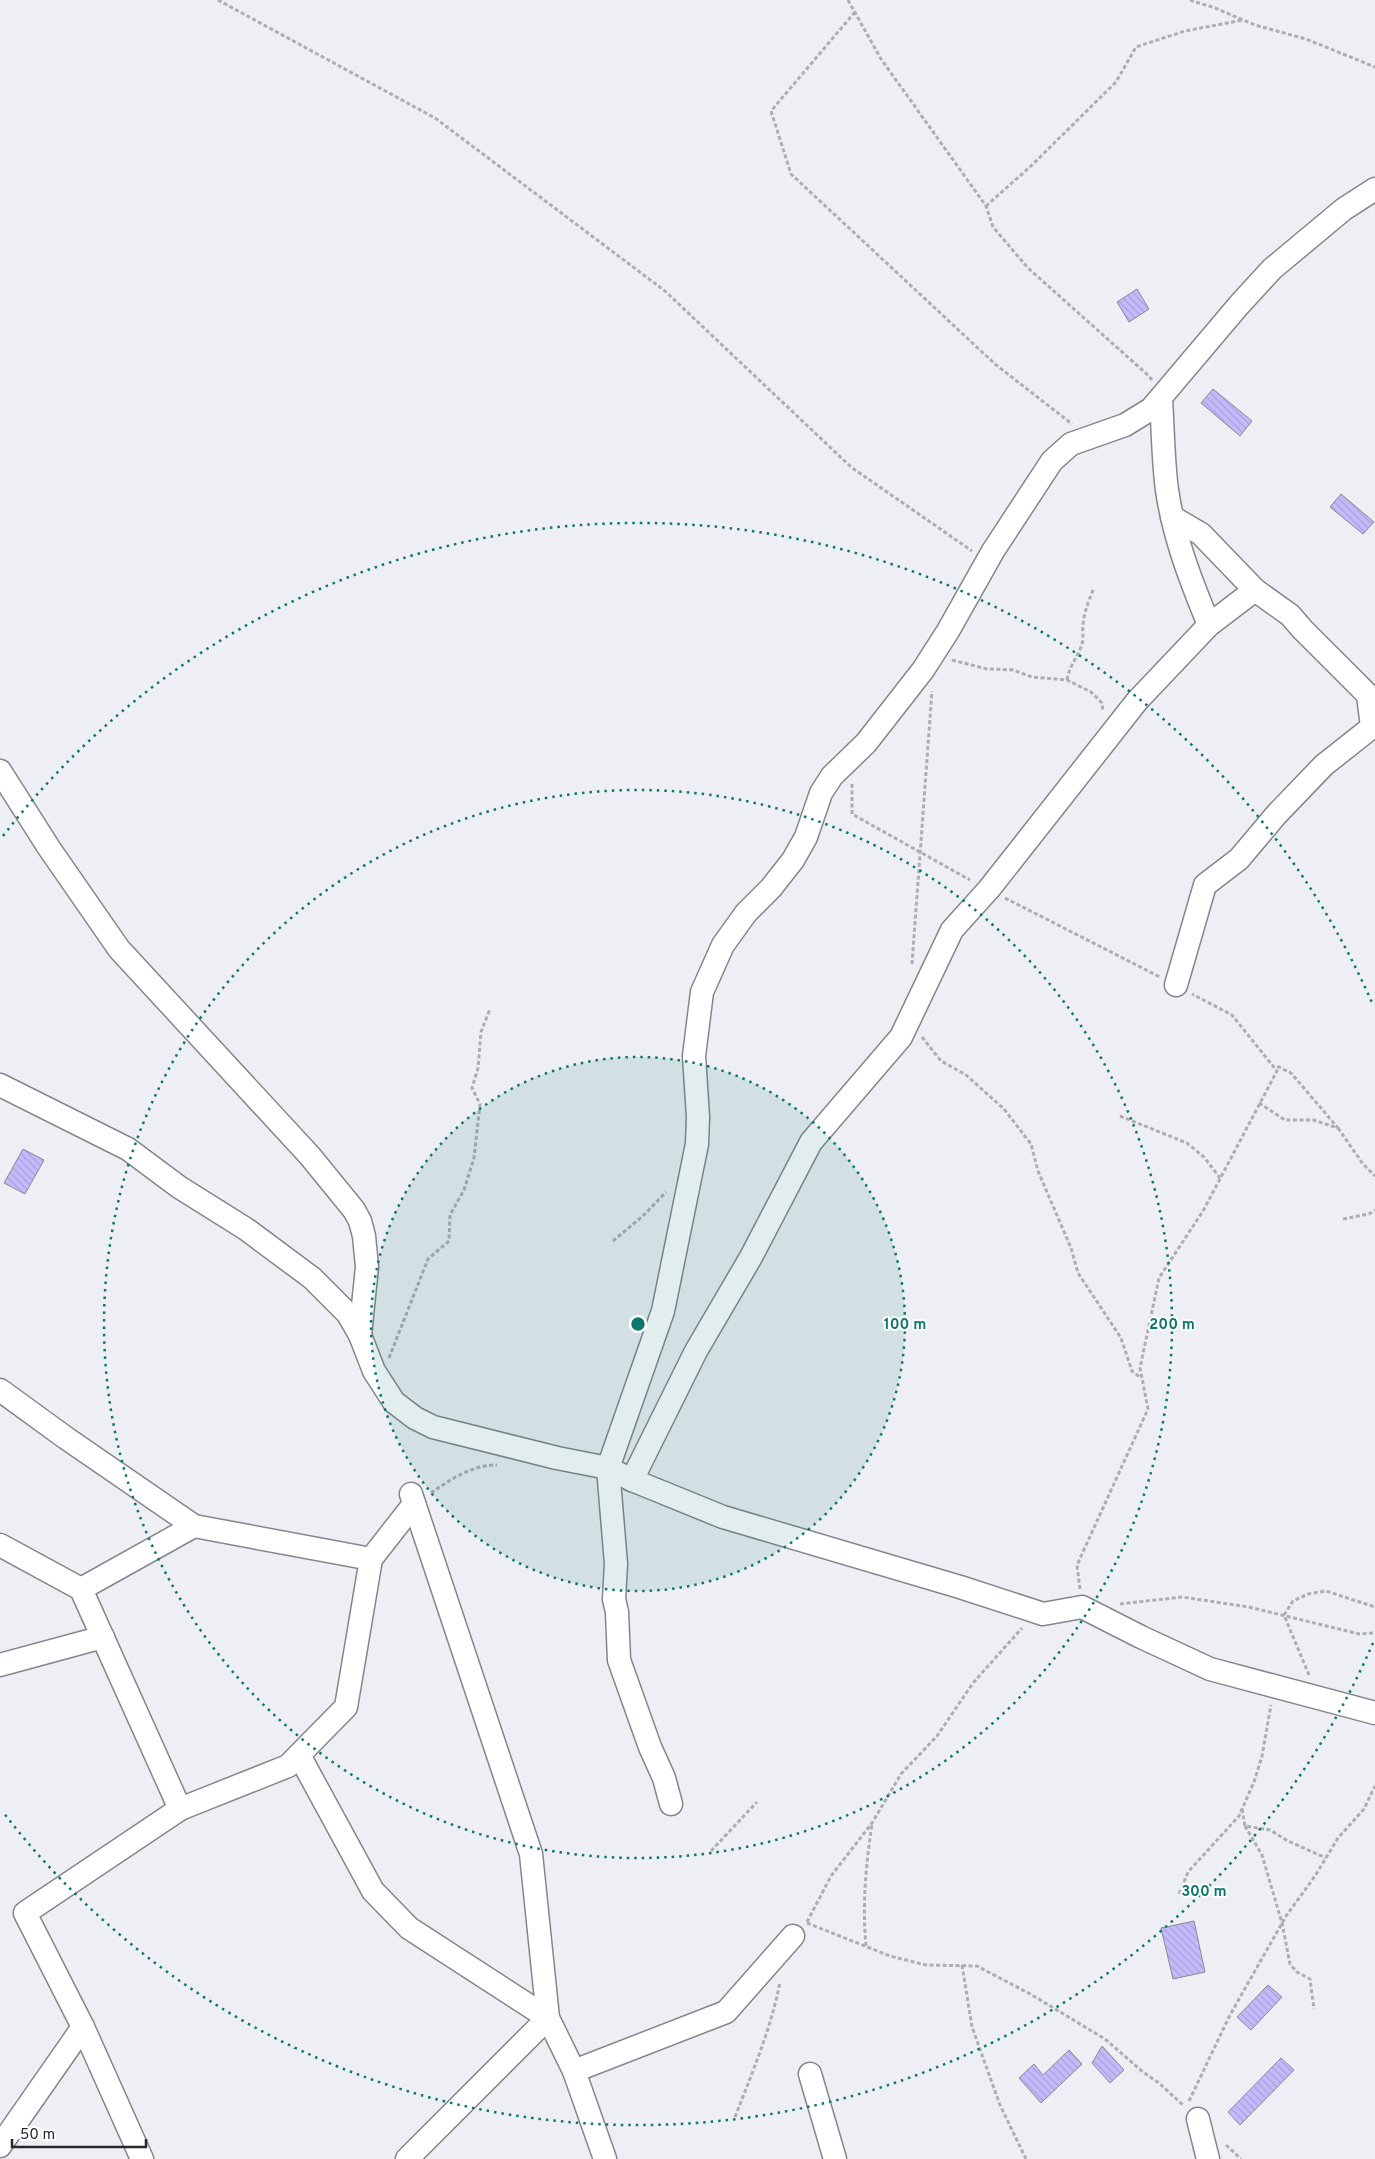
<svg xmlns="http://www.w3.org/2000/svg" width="1375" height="2159" viewBox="0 0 1375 2159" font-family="Overpass,sans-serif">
	<defs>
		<pattern id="building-back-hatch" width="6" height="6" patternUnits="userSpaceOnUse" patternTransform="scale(1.25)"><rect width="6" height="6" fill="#c3bafc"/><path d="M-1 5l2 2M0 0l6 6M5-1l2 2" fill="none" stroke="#a8a0d8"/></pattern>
	</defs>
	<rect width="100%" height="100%" fill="#eeeff4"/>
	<g fill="url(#building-back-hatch)" stroke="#8b8b90">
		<polygon points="1137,289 1149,309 1129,322 1117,302"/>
		<polygon points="1213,389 1252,421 1240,436 1201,403"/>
		<polygon points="1341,494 1374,522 1363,534 1330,507"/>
		<polygon points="23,1149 44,1160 25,1194 4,1183"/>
		<polygon points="1194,1921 1205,1972 1173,1979 1161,1928"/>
		<polygon points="1268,1985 1282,1997 1251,2030 1237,2017"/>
		<polygon points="1102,2046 1124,2070 1110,2083 1092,2063"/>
		<polygon points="1069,2050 1082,2064 1041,2103 1019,2078 1034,2064 1043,2075"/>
		<polygon points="1281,2058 1294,2070 1240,2125 1228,2112"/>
	</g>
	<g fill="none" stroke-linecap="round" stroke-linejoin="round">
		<g stroke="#85868b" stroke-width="25">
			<g id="minor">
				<path d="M1161,399C1163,429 1163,460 1167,490C1174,538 1191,581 1209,625"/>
				<polyline points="1172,517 1201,534 1255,590 1290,615 1303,630 1368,695 1372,727"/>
				<polyline points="0,771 49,848 119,949 310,1156 354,1210 360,1221 364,1236 367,1267 360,1335"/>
				<polyline points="1176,985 1205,885 1239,859 1276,815 1324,765 1372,727 1375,727"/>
				<polyline points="0,1085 128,1149 179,1187 246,1229 312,1278 348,1314 360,1335 374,1371 394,1402 415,1418 433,1427 557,1458 608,1468 632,1480 723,1517 960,1587 1043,1614 1082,1607 1141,1637 1210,1669 1375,1713"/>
				<polyline points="0,1390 66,1438 194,1526 371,1559"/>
				<polyline points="632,1480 696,1351 751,1257 811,1142 901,1037 952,930 989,889 1137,701 1209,625 1255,590"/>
				<polyline points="411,1494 531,1854 548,2018 574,2071 605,2159"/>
				<polyline points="0,1545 81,1589 180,1809"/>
				<polyline points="81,1589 194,1526"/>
				<polyline points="0,1665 103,1637"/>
				<polyline points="299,1755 373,1891 409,1928 548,2018 407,2159"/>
				<polyline points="671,1804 664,1778 650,1747 619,1660 617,1612 614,1599 616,1564 608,1468 663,1311 697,1144 698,1117 694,1056 702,992 723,945 746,913 771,888 793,860 806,837 821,793 832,776 866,743 923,670 948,631 993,551 1052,461 1071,444 1125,425 1151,409 1239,305 1272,269 1344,209 1375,189"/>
				<polyline points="574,2071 726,2012 793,1936"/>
				<polyline points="810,2074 835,2159"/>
				<polyline points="1198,2119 1208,2159"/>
				<polyline points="0,2146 83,2027"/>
				<polyline points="142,2159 83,2027 25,1913 180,1809 288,1766 346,1707 371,1559 414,1504"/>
			</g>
		</g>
		<g stroke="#adaeb2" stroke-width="3" stroke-dasharray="4 2.5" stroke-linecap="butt">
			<polyline points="218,0 435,118 665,291 851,467 972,551"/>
			<polyline points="848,0 881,59 986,206 993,227 1028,268 1149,376 1152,380"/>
			<polyline points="1190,0 1215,8 1255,25 1306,39 1375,67"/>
			<polyline points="855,12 771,111 791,174 995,364 1072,424"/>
			<polyline points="986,206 1031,166 1116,82 1136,47 1185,31 1243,20"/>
			<polyline points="952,660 987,669 1013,670 1032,677 1067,680 1091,692 1102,703 1103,711"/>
			<path d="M1067,680C1069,666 1078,657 1082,644C1084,638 1082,631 1083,625C1084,612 1089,600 1094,588"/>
			<polyline points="852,784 852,814 970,880"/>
			<polyline points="1005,898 1160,977"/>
			<polyline points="912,964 932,691"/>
			<polyline points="922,1037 941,1061 966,1075 1004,1109 1031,1144 1038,1171 1071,1248 1078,1273 1121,1338 1132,1371 1141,1378"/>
			<polyline points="1259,1103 1285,1120 1313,1120 1338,1128 1291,1073 1275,1065"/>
			<polyline points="1120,1116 1187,1143 1204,1157 1220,1178"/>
			<polyline points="1338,1128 1363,1164 1375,1176"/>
			<polyline points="1343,1219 1369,1214 1375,1210"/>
			<polyline points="613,1241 644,1215 666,1192"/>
			<polyline points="389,1358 428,1259 449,1241 450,1215 464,1190 474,1158 480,1104 472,1088 478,1068 481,1032 490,1009"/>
			<path d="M431,1493C451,1479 472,1465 497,1465"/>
			<polyline points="1080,1589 1077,1565 1148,1409 1140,1368 1159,1278 1203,1211 1277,1071 1232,1015 1192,994"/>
			<polyline points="1120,1604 1182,1597 1249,1607 1359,1634 1375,1633"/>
			<polyline points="1309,1675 1284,1615 1293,1601 1308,1594 1326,1591 1375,1607"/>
			<polyline points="1242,1809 1245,1826 1270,1830 1288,1841 1326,1858"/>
			<polyline points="1245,1826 1262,1855 1282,1923 1290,1964 1297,1972 1310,1979 1314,2009"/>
			<polyline points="711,1851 757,1802"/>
			<polyline points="1179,1894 1188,1872 1239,1816 1254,1782 1262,1756 1271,1705"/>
			<polyline points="807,1922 831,1876 872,1823 901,1774 937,1736 973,1683 1022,1628"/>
			<polyline points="807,1923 890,1956 926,1965 977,1966 1032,1995 1105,2039 1143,2072 1159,2083 1184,2106"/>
			<path d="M866,1946C862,1904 866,1865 872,1824"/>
			<polyline points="962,1965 972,2027 1000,2105 1026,2159"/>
			<polyline points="1189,2101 1230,2015 1286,1916 1315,1876 1338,1838 1364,1809 1375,1786"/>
			<path d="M735,2117C752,2073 771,2029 780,1982"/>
			<polyline points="1226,2145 1241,2159"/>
		</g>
		<use href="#minor" stroke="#fff" stroke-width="22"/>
	</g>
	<circle cx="638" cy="1324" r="267" fill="#0f766e" fill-opacity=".12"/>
	<g fill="none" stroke="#0f766e" stroke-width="2.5" stroke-dasharray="2.5 5">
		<circle cx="638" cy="1324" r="267"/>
		<circle cx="638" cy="1324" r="534"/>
		<path d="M1373 1643A801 801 0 0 1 3 1812M3 836A801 801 0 0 1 1373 1005"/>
	</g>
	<circle cx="638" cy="1324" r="8" fill="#0f766e" stroke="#fff" stroke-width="2.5"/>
	<g font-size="15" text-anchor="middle" font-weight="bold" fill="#0f766e" stroke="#fff" stroke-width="4" stroke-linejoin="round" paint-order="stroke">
		<text x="905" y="1329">100 m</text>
		<text x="1172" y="1329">200 m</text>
		<text x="1204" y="1896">300 m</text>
	</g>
	<path d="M12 2139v8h134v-8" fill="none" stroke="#27282a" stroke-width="2.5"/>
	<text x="20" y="2139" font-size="15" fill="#27282a" stroke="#ffffff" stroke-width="4" paint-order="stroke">50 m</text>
</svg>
